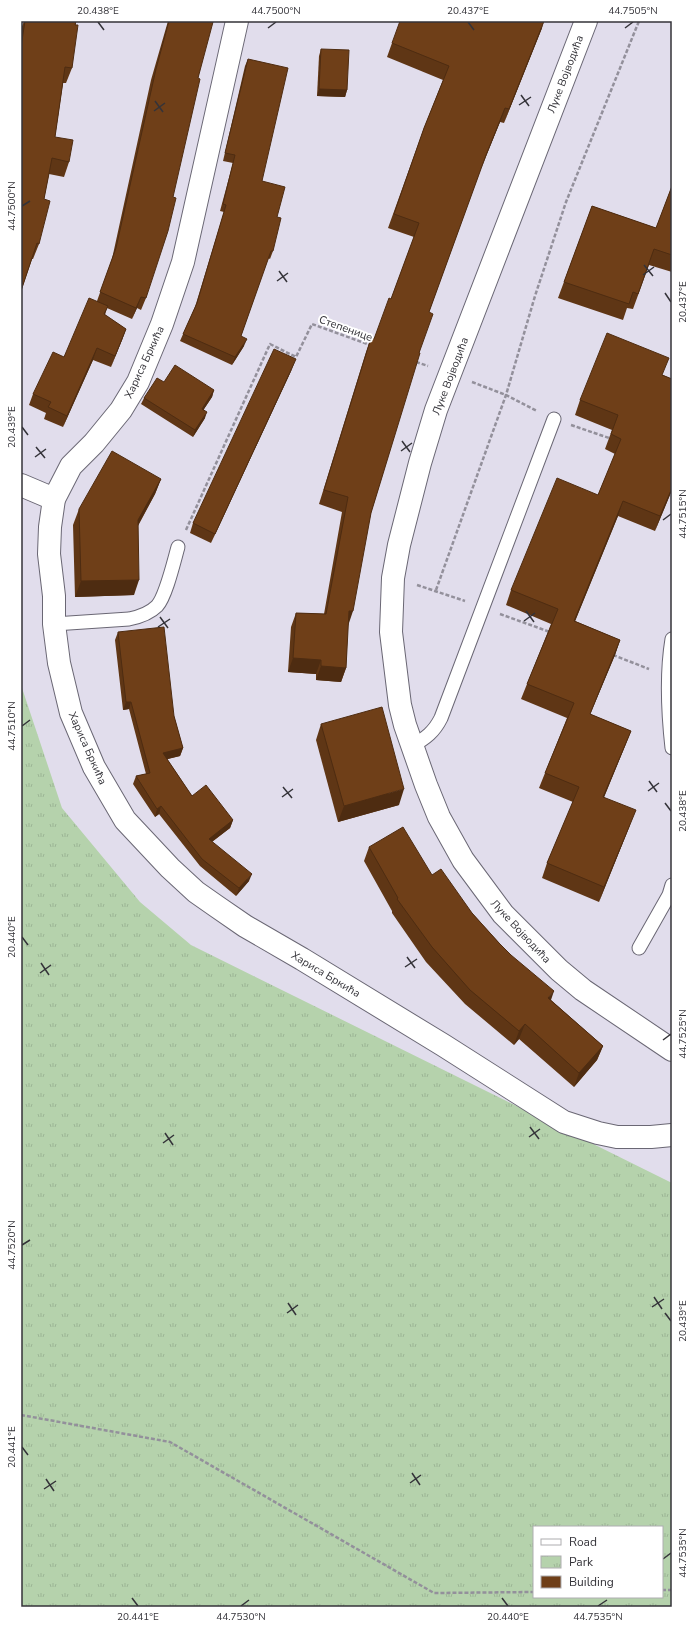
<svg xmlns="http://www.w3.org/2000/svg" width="693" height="1628" viewBox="0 0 693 1628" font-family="'Nunito Sans',sans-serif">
	<defs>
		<pattern id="park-tufts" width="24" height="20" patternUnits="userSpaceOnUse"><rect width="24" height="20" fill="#b5d2ac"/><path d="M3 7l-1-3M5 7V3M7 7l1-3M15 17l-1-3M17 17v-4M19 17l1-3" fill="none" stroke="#9cb595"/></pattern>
	</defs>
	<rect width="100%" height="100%" fill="#e1ddec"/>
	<path fill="url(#park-tufts)" fill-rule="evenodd" d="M21,685L62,808L140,902L191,945L672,1183V1607H21ZM534,1527H662V1597H534Z"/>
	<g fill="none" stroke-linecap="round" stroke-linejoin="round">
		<g stroke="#6a6774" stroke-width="15">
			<g id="service">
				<path d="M54,624L129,619C139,617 149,614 157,606C166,596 174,561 178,547"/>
				<path d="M672,639C666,675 668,712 672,748"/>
				<path d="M412,746C426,738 434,732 441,718L554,419"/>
				<polyline points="639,948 669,895 672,885"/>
			</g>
		</g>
		<g stroke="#6a6774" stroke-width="24">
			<g id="minor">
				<polyline points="237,21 183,262 162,324 138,382 121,410 94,443 71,466 54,499 50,527 49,554 54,596 54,624 59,663 71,713 94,767 125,820 170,868 196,892 216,906 245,926 302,959 443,1045 564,1122 598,1133 617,1137 651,1137 672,1135"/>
				<polyline points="586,21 436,410 420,463 399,545 393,578 391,632 400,705 405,725 426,785 439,817 463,860 503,914 559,970 583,990 672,1050"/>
				<polyline points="21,485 54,499"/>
			</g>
		</g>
		<g stroke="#93909b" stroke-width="2.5" stroke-dasharray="4 2" stroke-linecap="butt">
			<polyline points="416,362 428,366"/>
			<polyline points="472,382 506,395 537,411"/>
			<polyline points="571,425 612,439"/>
			<polyline points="186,530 270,344 296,357 312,324 370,345"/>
			<polyline points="417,585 465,601"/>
			<polyline points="436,590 506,395 535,296 566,202 639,21"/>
			<polyline points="500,614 550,632"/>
			<polyline points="613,655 649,669"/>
			<polyline points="21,1415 170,1442 434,1593 534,1592"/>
			<polyline points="662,1590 672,1590"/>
		</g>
		<use href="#service" stroke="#fff" stroke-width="13"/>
		<use href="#minor" stroke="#fff" stroke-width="22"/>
	</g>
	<g fill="#5f3615">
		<polygon points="24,21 76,21 72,68 66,83 63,83 55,137 69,162 64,177 49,174 44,199 39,244 33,259 32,259 21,291 21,29"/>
		<polygon points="168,21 210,21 198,78 146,298 141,310 137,308 132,319 107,308 105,315 126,329 122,340 111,367 93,360 63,427 44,419 46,413 29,405 33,394 64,357 97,301 112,259 151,80"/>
		<polygon points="542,28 504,123 500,122 481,168 429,312 419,353 371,513 348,625 346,668 341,682 316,680 316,674 288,672 291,627 296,613 324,614 342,512 319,504 366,352 371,338 374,339 391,299 414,237 388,228 424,128 443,80 387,57 392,43"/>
		<polygon points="321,49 347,90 345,97 317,96 319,56"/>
		<polygon points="248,59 262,181 277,217 273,251 270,259 268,258 241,336 244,346 232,365 180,341 195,307 224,212 220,211 233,163 223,161 245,66"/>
		<polygon points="672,186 672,272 649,265 633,309 627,308 623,320 558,298 592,206 656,228"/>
		<polygon points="292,369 211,543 190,533 193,523"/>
		<polygon points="663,375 672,379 672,490 655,531 618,516 575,621 620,640 615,655 590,714 631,731 625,746 604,797 630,825 599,902 542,878 547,863 573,802 539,788 567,718 521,699 551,624 506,605 511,590 598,495 615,454 605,449 612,430 575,415 580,400"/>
		<polygon points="164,382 214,390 212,397 204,409 205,418 193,437 141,404 144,398"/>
		<polygon points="161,479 155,494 138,526 134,595 75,597 73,525 79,509"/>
		<polygon points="118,632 174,716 183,748 180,756 167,759 192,796 233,820 230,828 212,842 249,881 236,896 200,866 159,814 155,817 133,784 136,776 146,774 129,709 123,710 115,640"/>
		<polygon points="321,724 399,805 338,822 316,740"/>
		<polygon points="369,847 432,875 472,913 551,1000 603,1046 597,1060 574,1087 519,1039 514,1045 465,1004 426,962 392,913 392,911 364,861"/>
	</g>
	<g fill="#4e2c11">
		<polygon points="544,21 542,28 504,123 509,109"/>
		<polygon points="319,89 347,90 345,97 317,96"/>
		<polygon points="505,108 500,122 481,169 486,155"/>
		<polygon points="141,297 137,308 132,319 136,308"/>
		<polygon points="126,329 122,340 111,367 115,356"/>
		<polygon points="247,339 244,346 232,365 235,357"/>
		<polygon points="97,348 93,360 63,427 67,416"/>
		<polygon points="296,359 292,369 211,543 215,534"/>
		<polygon points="214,390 212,397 200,415 202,409"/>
		<polygon points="207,412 205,418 193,437 195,430"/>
		<polygon points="161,479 155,494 132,536 138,520"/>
		<polygon points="672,488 672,490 655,531 660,516"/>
		<polygon points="623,501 618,516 569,636 574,621"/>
		<polygon points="139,580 134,595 75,597 81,581"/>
		<polygon points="349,611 353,611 348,626"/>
		<polygon points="620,640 615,655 584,729 590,714"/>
		<polygon points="293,658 321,660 316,674 288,672"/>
		<polygon points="321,666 346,668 341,682 316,680"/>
		<polygon points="126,702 131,702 129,709 123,710"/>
		<polygon points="631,731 625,746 598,812 603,797"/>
		<polygon points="183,748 180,756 160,761 163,753"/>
		<polygon points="404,789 399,805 338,822 344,806"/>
		<polygon points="161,806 159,814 155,817 157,809"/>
		<polygon points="636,810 630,825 599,902 604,887"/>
		<polygon points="233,820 230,828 206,846 209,839"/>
		<polygon points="252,874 249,881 236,896 239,888"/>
		<polygon points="554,991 549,1006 548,998"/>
		<polygon points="525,1024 519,1039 514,1045 519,1031"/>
		<polygon points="603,1046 597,1060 574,1087 579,1073"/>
	</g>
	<g fill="#6f3f18" stroke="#4e2c11">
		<polygon points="25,21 76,21 75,25 78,25 72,68 65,67 55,137 73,140 69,162 52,158 44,199 50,201 39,244 37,243 21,291 21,47"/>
		<polygon points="169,21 210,21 213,22 198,78 200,79 173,197 176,198 168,231 146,298 141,297 136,308 100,292 116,248 156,69"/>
		<polygon points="400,21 544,21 509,109 505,108 486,155 429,312 433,314 419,353 420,353 371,513 353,611 349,611 346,668 321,666 321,660 293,658 296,613 326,614 348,497 324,490 371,338 374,339 389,298 391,299 419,223 394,214 424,128 449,66 392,43"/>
		<polygon points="321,49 349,50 347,90 319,89"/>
		<polygon points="248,59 288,68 262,181 285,187 277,217 281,218 273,251 271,251 241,336 247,339 235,357 183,334 197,303 226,205 223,204 235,155 225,153"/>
		<polygon points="672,186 672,255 654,249 638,294 633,292 629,304 564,282 592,206 656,228"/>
		<polygon points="89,298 108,306 104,314 126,329 115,356 97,348 67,416 48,407 51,402 33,394 53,352 64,357"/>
		<polygon points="607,333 669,358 662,375 672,379 672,488 660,516 623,501 574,621 620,640 590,714 631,731 603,797 636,810 604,887 547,863 579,787 545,773 574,703 527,684 558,609 511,590 557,478 598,495 621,439 611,434 618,415 580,400"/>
		<polygon points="274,349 296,359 215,534 193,523"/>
		<polygon points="175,365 214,390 202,409 207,412 195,430 144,398 157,378 164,382"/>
		<polygon points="112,451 161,479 138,520 139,580 81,581 79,509"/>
		<polygon points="164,627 174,716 183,748 163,753 192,796 206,785 233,820 209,839 252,874 239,888 202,859 161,806 157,809 136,776 150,773 131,702 126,702 118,632"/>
		<polygon points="382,707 404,789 344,806 321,724"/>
		<polygon points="403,827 432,875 441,869 472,913 499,943 511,955 554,991 548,998 603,1046 579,1073 525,1024 519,1031 470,990 432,947 397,899 398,898 369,847"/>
	</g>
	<path fill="none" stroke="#343339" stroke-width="1.5" d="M98,22L104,30M468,22L474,30M268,28L276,22M625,28L633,22M521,95L529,106M155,101L163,112M519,105L531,97M154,111L165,103M22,206L30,201M644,265L653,276M279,271L287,282M643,275L654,267M277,281L288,273M665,293L671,302M22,427L28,435M402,441L410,452M36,447L45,458M401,451L412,443M35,457L46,449M663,520L671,514M526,611L534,622M160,617L168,628M524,621L535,613M158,627L170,619M22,726L30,720M649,781L657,792M283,787L292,798M648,791L659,783M282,797L293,789M665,803L671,811M22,937L28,945M407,957L415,968M41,963L49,975M405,967L417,959M40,973L51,965M663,1040L671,1034M530,1127L539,1139M165,1133L173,1145M529,1137L540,1129M163,1143L174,1135M22,1245L30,1240M654,1297L662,1309M288,1303L296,1315M652,1307L664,1299M287,1313L298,1305M665,1313L671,1321M22,1447L28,1455M412,1473L420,1485M46,1479L54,1491M410,1483L421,1475M44,1489L56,1481M663,1559L671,1553M132,1598L138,1606M502,1598L508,1606M241,1606L249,1600M598,1606L607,1600"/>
	<g text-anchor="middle" stroke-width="4" stroke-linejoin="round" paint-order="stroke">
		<g font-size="11" fill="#343339" stroke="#fff">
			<text transform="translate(565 74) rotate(-69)" y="4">Луке Војводића</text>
			<text transform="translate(346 328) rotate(20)" y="4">Степенице</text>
			<text transform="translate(144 362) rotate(-65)" y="4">Хариса Бркића</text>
			<text transform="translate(450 376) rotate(-69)" y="4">Луке Војводића</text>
			<text transform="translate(88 748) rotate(66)" y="4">Хариса Бркића</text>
			<text transform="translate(521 931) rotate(47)" y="4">Луке Војводића</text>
			<text transform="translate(326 974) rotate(31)" y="4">Хариса Бркића</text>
		</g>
	</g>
	<rect width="693" height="1628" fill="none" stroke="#ffffff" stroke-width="44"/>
	<rect x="533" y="1526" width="130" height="72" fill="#ffffff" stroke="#aeadb0"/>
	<rect x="541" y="1539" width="20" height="6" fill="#ffffff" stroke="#aeadb0"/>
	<text x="569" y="1546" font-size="12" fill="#343339">Road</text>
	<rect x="541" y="1556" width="20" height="12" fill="url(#park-tufts)" stroke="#aeadb0"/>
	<text x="569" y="1566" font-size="12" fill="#343339">Park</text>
	<rect x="541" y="1576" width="20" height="12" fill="#6f3f18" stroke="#aeadb0"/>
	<text x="569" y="1586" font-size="12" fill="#343339">Building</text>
	<rect x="22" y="22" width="649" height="1584" fill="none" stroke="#343339" stroke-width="1.5"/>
	<g font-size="10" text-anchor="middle" fill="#343339">
		<text x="98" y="14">20.438°E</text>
		<text x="276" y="14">44.7500°N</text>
		<text x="468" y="14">20.437°E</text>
		<text x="633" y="14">44.7505°N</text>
		<text transform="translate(11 206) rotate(-90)" y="4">44.7500°N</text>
		<text transform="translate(682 302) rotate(-90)" y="4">20.437°E</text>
		<text transform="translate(11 427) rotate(-90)" y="4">20.439°E</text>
		<text transform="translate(682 514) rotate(-90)" y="4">44.7515°N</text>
		<text transform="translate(11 726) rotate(-90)" y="4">44.7510°N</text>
		<text transform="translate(682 811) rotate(-90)" y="4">20.438°E</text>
		<text transform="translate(11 937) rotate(-90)" y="4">20.440°E</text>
		<text transform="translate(682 1034) rotate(-90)" y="4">44.7525°N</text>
		<text transform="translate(11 1245) rotate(-90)" y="4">44.7520°N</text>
		<text transform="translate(682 1321) rotate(-90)" y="4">20.439°E</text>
		<text transform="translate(11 1447) rotate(-90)" y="4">20.441°E</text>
		<text transform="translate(682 1553) rotate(-90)" y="4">44.7535°N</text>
		<text x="138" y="1620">20.441°E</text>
		<text x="241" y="1620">44.7530°N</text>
		<text x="508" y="1620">20.440°E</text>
		<text x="598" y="1620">44.7535°N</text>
	</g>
</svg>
